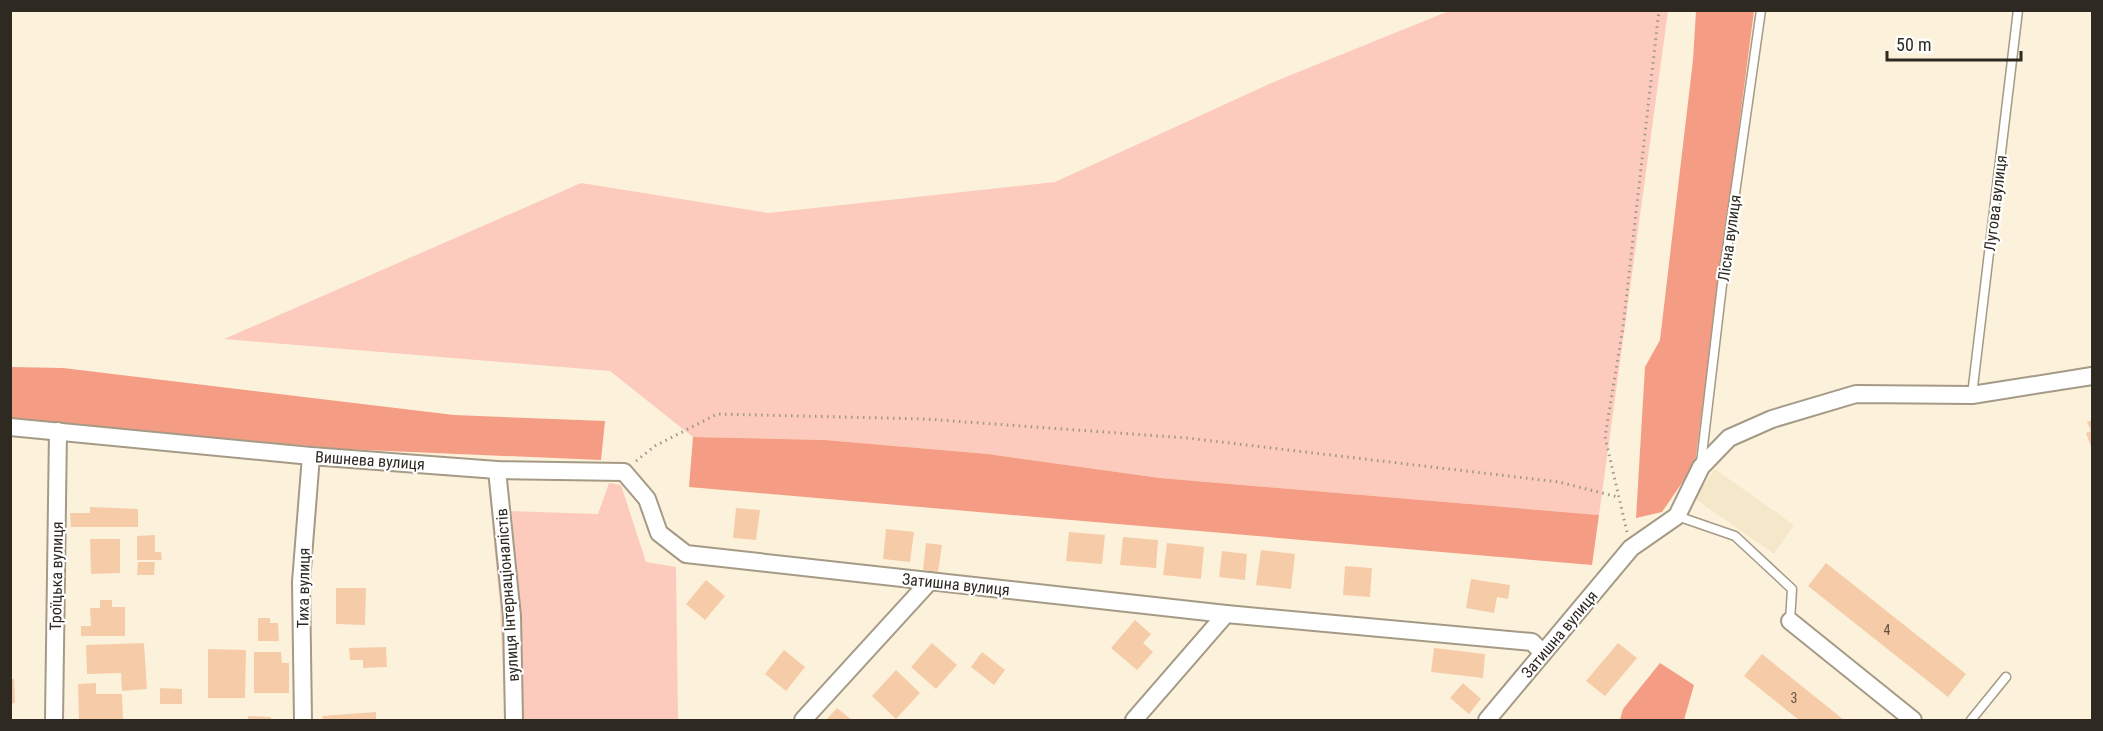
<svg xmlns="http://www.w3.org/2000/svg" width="2103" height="731" viewBox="0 0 2103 731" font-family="'Roboto Condensed',sans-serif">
	<rect width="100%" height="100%" fill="#fcf2db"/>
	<polygon fill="#f5e8ca" points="1715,469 1794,525 1774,554 1694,498"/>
	<g fill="#fccbbd">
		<polygon points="1449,11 1668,11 1599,515 1160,478 988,454 825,440 693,437 610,371 224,339 581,183 768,213 1055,182 1276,81"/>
		<polygon points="488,480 508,481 507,511 598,514 609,483 621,485 646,562 676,567 678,720 505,720 500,605"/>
	</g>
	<g fill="#f59c85">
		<polygon points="1696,11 1754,11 1695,464 1662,512 1636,518 1645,367 1660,340 1693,60"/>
		<polygon points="11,367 63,368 454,415 605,421 601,460 342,449 11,419"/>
		<polygon points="693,437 825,440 988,454 1160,478 1599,515 1592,565 689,487"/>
		<polygon points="1660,663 1694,685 1684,720 1620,720 1623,709"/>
	</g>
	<g fill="#f6cca8">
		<polygon points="2092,420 2092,449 2086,433 2091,431 2087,422"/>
		<polygon points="90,507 138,509 138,527 71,527 70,513 90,513"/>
		<polygon points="736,508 760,510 756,540 733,538"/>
		<polygon points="886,529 914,532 910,562 883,559"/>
		<polygon points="1069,532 1105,535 1102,564 1066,561"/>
		<polygon points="155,535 155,552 161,552 162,560 137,560 137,536"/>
		<polygon points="1123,537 1158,540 1156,568 1120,565"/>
		<polygon points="90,539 120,539 120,573 91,574"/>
		<polygon points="926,543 942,545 938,572 923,570"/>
		<polygon points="1167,543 1204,547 1201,579 1163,575"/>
		<polygon points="1261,550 1295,554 1291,589 1256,585"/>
		<polygon points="1222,551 1247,554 1245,580 1219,577"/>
		<polygon points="138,562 155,562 154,575 137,575"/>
		<polygon points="1826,563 1966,674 1948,697 1808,586"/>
		<polygon points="1345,566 1372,568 1370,597 1343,595"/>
		<polygon points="1471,579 1510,585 1508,599 1497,597 1494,613 1466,608"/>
		<polygon points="706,580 725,596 705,620 686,604"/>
		<polygon points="336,588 366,588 365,625 336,624"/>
		<polygon points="100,600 112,600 112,607 125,607 125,636 81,636 81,626 91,626 90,608 100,608"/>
		<polygon points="258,618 270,618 270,623 278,623 279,641 258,641"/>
		<polygon points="1135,620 1151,634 1143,643 1153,652 1137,670 1111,648"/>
		<polygon points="144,643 147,689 122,691 121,673 87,674 86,645"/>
		<polygon points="932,643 957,665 936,689 911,667"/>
		<polygon points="1618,643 1637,658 1605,696 1586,681"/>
		<polygon points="386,647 387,667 363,668 363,660 350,660 349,648"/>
		<polygon points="1434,648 1485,654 1483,678 1431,672"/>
		<polygon points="208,649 246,650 245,698 208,698"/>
		<polygon points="784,650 805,667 786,691 765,674"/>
		<polygon points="254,652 281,652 282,663 289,663 289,693 254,693"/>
		<polygon points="982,652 1005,670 994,685 971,667"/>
		<polygon points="1762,654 1844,720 1799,720 1744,676"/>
		<polygon points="896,670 920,693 896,719 872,696"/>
		<polygon points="10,679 14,679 15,703 10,704"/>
		<polygon points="96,683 96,694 122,694 123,720 79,720 78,684"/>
		<polygon points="1463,683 1481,699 1469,714 1450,698"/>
		<polygon points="160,688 182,689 182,704 160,704"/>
		<polygon points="837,708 852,720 826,720"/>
		<polygon points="376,712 376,720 323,720 322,716"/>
		<polygon points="248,716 271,717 271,720 248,720"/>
	</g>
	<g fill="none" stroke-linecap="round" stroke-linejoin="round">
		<g stroke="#a49a86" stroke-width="11">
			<g id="lane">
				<polyline points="1972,395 2018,10"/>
				<polyline points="1701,463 1722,285 1761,10"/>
				<polyline points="1677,516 1735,536 1792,589 1790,621"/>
				<polyline points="1971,720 2006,677"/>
			</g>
		</g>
		<g stroke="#a49a86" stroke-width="20">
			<g id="street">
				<polyline points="10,427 311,456 497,470 624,472 647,499 659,533 686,554 1226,614 1532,642 1543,653"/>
				<polyline points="497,470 512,616 514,720"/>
				<polyline points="1790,621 1913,720"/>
				<polyline points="54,720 58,431"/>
				<polyline points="303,720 301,582 311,456"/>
				<polyline points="803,720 930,581"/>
				<polyline points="1134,720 1226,614"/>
				<polyline points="1487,720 1631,548 1677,516 1701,467 1729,438 1772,419 1856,394 1972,395 2092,376"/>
			</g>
		</g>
		<g stroke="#a09888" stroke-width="3" stroke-dasharray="1.5 4.5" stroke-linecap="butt">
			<polyline points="636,461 655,446 717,414 925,419 1187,438 1559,482 1618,497"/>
			<polyline points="1627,532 1605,437 1623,327 1659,10"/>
		</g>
		<use href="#lane" stroke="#fff" stroke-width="8"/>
		<use href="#street" stroke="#fff" stroke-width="16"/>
	</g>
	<g text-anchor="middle" stroke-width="4.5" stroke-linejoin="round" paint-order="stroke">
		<g font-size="14" fill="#605244">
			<text x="1887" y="635">4</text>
			<text x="1794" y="703">3</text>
		</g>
		<g font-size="16" fill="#2e2a22" stroke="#fff">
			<text transform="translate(1995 203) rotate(-83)" y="6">Лугова вулиця</text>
			<text transform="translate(1729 238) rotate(-82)" y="6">Лісна вулиця</text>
			<text transform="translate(370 460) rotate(4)" y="6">Вишнева вулиця</text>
			<text transform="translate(56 576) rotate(-89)" y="6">Троїцька вулиця</text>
			<text transform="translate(956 584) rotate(6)" y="6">Затишна вулиця</text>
			<text transform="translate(303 588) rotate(-89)" y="6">Тиха вулиця</text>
			<text transform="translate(507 595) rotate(-94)" y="6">вулиця Інтернаціоналістів</text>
			<text transform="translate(1559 634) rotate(-50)" y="6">Затишна вулиця</text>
		</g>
	</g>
	<rect width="2103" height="731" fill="none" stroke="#2e2a22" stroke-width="24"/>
	<path d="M1887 51v9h134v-9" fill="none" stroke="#2e2a22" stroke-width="3"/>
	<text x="1896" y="51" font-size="18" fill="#2e2a22" stroke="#ffffff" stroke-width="4.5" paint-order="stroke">50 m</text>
</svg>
